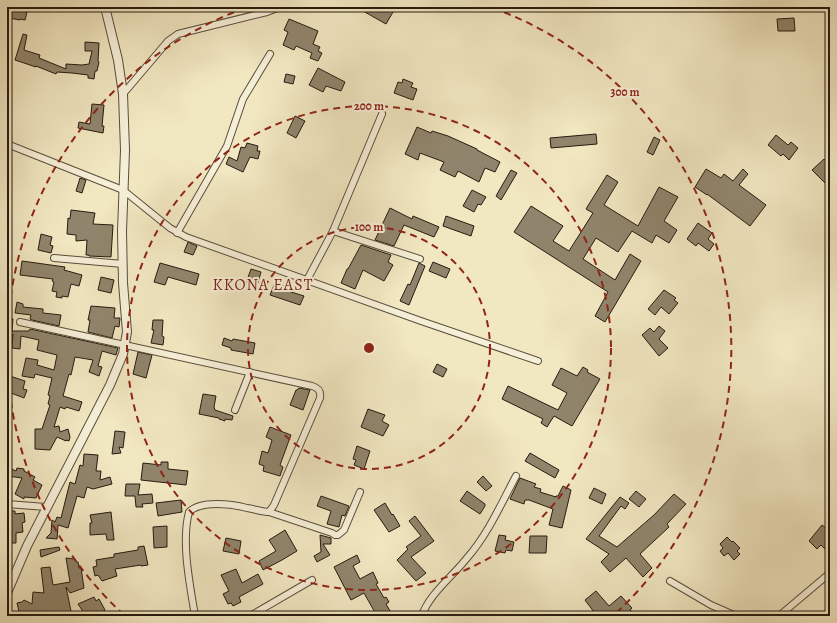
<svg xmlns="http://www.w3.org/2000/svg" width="837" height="623" viewBox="0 0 837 623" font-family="Alegreya,serif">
	<rect width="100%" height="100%" fill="#f1e7c1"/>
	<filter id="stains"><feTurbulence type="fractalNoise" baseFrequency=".005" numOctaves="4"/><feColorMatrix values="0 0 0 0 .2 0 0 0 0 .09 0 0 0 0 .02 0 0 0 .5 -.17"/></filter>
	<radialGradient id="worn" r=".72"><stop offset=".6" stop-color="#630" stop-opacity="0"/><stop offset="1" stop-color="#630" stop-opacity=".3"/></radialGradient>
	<g fill="#90856c" stroke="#261b10">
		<polygon points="356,7 396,7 386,24"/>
		<polygon points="12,8 27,12 25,20 20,19 20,20 9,18"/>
		<polygon points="794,18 795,31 778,31 777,19"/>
		<polygon points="289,19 318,31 313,44 320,47 318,51 322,53 318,61 310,58 312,53 296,46 294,50 283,45 288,32 284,30"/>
		<polygon points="23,34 27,35 24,50 40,55 39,58 66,69 66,64 82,65 89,64 92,51 85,51 85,42 99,43 98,61 99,62 97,71 95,71 94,79 88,78 88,75 72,73 57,72 56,74 36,66 36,67 15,60"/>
		<polygon points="318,68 345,82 341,91 326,86 323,92 309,85"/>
		<polygon points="286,74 295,76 293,84 284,82"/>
		<polygon points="403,79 413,83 411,87 417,89 413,100 394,93 398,82 402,83"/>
		<polygon points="92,104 104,105 102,126 104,126 103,133 78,128 79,122 90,124"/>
		<polygon points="295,116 305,121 296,138 287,133"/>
		<polygon points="417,127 431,133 432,131 448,136 477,149 477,150 500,162 495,172 485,168 479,182 458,171 455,177 440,170 444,162 420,153 418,160 405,154"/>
		<polygon points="596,134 597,144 551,148 550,138"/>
		<polygon points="776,135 788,145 791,142 798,148 789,160 783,154 781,156 768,145"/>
		<polygon points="654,137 660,140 653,155 647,152"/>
		<polygon points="247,143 258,146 257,151 260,151 258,159 250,157 243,172 226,164 229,157 237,161 241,147 245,148"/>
		<polygon points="824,159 830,165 830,188 812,170"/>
		<polygon points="706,169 721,178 724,174 733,181 743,169 748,174 739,185 766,205 750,226 707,194 707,195 695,187"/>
		<polygon points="511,170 517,173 501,200 496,196"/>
		<polygon points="607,175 618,182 604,205 638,226 659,187 678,197 664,221 677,230 669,243 656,235 652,243 632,231 618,252 596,238 583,259 615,280 630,254 641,261 605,322 595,316 608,292 514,232 531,206 563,226 553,241 569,251 593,213 586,209"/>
		<polygon points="80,178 86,180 82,193 76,191"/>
		<polygon points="472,190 486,197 481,205 478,204 474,212 463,206"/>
		<polygon points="390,208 412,219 413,216 439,227 434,237 404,225 394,246 375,240"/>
		<polygon points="71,210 95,213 93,224 113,225 111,257 89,256 89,255 86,255 87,240 76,241 76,235 67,234 68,218 70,219"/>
		<polygon points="446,216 474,226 471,236 443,226"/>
		<polygon points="698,223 712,233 708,239 714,244 709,251 698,243 696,246 687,239"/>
		<polygon points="41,234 52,237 50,245 53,246 51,253 38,250"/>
		<polygon points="188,242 197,246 193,255 184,252"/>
		<polygon points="361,245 391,255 388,262 393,265 384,281 363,270 355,289 341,283 347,269 348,269"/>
		<polygon points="22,261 65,267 64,270 82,275 79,286 71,284 68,297 62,296 62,298 56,297 57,292 52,291 54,282 52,281 53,279 20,275"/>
		<polygon points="433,262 450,269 446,278 429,271"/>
		<polygon points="160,263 199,274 196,285 168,277 165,285 154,282"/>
		<polygon points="419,263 425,266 409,305 400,301 408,284 410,285"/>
		<polygon points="251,269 261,272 257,286 246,283"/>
		<polygon points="101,277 114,280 111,293 98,290"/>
		<polygon points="275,283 289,288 288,291 304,296 300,305 270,295"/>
		<polygon points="664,290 676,298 674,300 678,303 669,314 661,307 655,315 648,309"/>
		<polygon points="17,302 23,304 23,307 43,309 43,313 61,315 59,326 32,320 30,319 31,315 15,313"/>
		<polygon points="91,306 115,308 114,318 120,318 119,327 115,326 112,338 88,332 90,320 88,320"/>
		<polygon points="7,318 13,319 12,331 29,331 30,329 118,348 116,355 102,351 98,366 102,367 99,376 89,372 93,360 75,357 71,375 69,374 63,396 82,402 79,411 66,407 65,409 60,407 54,427 59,426 60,432 68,429 70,437 69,441 66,440 66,441 57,437 50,450 35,449 35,429 42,429 50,405 48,404 50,396 48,395 52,378 35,374 34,378 22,376 26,358 38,360 37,365 54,370 57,355 37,350 39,340 21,336 20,349 12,348 13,334 12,337 7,337"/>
		<polygon points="153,320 163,320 162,336 164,337 163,345 151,343 154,330 152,330"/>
		<polygon points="659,326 665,331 659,339 668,348 659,356 642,335 650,328 654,332"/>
		<polygon points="224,338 232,341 233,339 255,343 253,354 231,350 231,348 222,345"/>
		<polygon points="138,352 152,355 146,378 133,374"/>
		<polygon points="437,364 447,369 443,377 433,372"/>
		<polygon points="583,367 588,370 587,372 600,379 572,426 554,416 547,427 541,423 543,419 502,399 508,386 558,410 567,393 552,385 561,368 577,376"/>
		<polygon points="7,375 25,381 23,389 27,390 24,398 11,393 12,391 7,390"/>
		<polygon points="299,388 310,390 303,410 290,405 296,390 297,390"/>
		<polygon points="203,394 216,396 214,407 215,410 233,416 232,420 225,419 225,421 219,419 219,418 199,414"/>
		<polygon points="368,409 385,415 382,421 389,425 383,436 361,427"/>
		<polygon points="270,427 291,435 280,465 283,467 280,476 263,471 264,466 259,464 262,451 268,453 272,440 266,437"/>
		<polygon points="115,431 125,432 123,448 119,447 121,453 112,454"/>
		<polygon points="357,446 370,451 364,469 354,465 356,460 353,459"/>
		<polygon points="530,453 559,470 555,478 525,461"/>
		<polygon points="84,454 98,455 96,471 101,471 100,480 110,477 112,484 93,489 87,487 84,498 77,496 68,528 58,525 57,539 46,538 51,533 52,520 55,522 57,517 61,518 70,482 75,484 80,465 83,466"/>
		<polygon points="161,462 168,462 168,469 188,471 186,485 141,480 143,463 161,465"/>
		<polygon points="7,467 16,471 17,468 24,469 24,471 35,477 33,480 42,485 36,498 24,497 24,499 15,494 22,478 7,476"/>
		<polygon points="483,476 492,486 486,491 477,482"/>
		<polygon points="520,478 536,484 534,487 541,489 540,492 556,497 556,496 558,496 563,486 571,490 562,528 549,525 553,509 529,500 525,500 524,504 510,499"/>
		<polygon points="126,484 140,484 138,495 152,494 153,503 142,504 143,507 136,507 135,496 125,496"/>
		<polygon points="594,488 606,494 602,504 589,498"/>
		<polygon points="467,491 485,504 485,506 480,514 460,501"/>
		<polygon points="636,491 646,499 639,507 629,499"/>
		<polygon points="674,494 686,504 667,524 669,527 640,554 652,568 643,577 626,558 610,572 601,562 609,554 586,539 620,497 629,503 625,509 621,506 599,536 617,547 654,515"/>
		<polygon points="321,496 349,506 345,516 342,515 339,527 327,524 331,511 317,506"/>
		<polygon points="181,500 182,512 158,516 156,503"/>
		<polygon points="385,503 392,515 393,514 400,526 389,532 374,510"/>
		<polygon points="7,511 15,511 15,514 24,513 25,522 22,523 23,532 16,533 16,543 7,543"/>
		<polygon points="111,512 114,540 107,540 106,534 90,535 90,523 92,523 90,515"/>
		<polygon points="415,516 434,541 411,557 426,573 416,581 397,560 408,549 406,547 421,536 409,521"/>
		<polygon points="822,525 830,531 830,554 821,545 817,549 809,541"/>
		<polygon points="167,526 167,547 154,548 153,527"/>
		<polygon points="285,530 297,551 282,560 263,570 259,561 276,551 269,540"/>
		<polygon points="320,535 331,538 331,544 323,544 330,555 317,562 314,556 321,552"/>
		<polygon points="499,535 506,536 505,540 514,542 512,551 506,550 505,553 495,551"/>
		<polygon points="530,536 547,536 546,553 529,553"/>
		<polygon points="727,537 732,542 733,541 740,548 737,551 740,554 734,560 728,553 724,556 720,551 723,548 720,544"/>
		<polygon points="226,538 241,541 239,554 223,551"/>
		<polygon points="144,546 148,565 141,566 141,565 115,569 117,576 102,581 98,575 95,576 93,567 97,566 96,560 114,557 114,554 138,550 138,547"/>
		<polygon points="59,547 60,550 41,557 40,550"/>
		<polygon points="357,555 360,562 353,566 360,579 373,572 378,583 376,584 384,598 386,597 389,602 386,604 393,616 377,616 364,593 351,600 334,567"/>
		<polygon points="66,558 75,559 76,562 78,562 79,568 81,568 84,588 70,593 66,587 72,616 20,616 17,603 22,602 24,600 32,604 33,592 44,593 41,568 50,567 53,585 70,582"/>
		<polygon points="236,569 242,583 258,574 263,584 239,597 241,602 233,606 231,603 228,604 223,594 229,591 221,575"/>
		<polygon points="596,591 609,606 621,596 632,608 630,610 638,616 597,616 585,600"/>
		<polygon points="94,597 96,601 99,599 105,610 104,611 104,613 100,614 100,616 86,616 78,604"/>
	</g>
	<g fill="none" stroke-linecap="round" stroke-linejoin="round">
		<g stroke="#594e3c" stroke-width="8">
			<g id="minor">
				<polyline points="123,94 168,41 178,34 267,12 280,7"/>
				<polyline points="7,144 123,190 170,228 186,237 421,321 538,361"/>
				<polyline points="333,231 420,259"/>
				<polyline points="177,233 227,146 243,99 270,54"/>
				<polyline points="54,258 123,264"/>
				<polyline points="307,280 333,231 382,114"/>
				<path d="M20,322L312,386C319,388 321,392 320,398L274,505L269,512C262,512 255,509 247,508C232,504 201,500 189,512C181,542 190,585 195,616"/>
				<polyline points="235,410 250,372"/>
				<polyline points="7,504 46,507"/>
				<polyline points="269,512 332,533 335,535 338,535 344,530 360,492"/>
				<polyline points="670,581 711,605 736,616"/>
				<polyline points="250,616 312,580"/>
				<path d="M422,616C428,595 454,575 467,558C488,534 501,504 516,476"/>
				<polyline points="779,616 830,573"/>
			</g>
		</g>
		<g stroke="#594e3c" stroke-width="10">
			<polyline id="tertiary" points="7,593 27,546 110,385 123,354 127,332 123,283 122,231 125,150 123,94 118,60 105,7"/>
		</g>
		<use href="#minor" stroke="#f6efd7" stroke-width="6"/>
		<use href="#tertiary" stroke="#f6efd7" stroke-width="8"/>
	</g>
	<g fill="none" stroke="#8f2418" stroke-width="2" stroke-dasharray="7 5">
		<circle cx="369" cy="348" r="121"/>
		<circle cx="369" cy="348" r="242"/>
		<path d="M124 615A362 362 0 0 1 7 351M7 345A362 362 0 0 1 245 8M493 8A362 362 0 0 1 614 615"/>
	</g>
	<g text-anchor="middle" stroke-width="4" stroke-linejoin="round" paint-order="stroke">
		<g font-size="16" letter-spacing="1" fill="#7a1f14" stroke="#f6efd7">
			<text x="263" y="290">KKONA EAST</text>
		</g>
	</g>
	<circle cx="369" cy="348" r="6" fill="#8f2418" stroke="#f6efd7" stroke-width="2"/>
	<g font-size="12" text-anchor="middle" font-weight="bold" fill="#8f2418" stroke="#f6efd7" stroke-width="4" stroke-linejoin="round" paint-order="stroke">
		<text x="625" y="96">300 m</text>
		<text x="369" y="110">200 m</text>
		<text x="369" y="231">100 m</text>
	</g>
	<rect width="837" height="623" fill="none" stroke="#f1e7c1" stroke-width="24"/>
	<rect x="8" y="8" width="821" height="607" fill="none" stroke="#261b10" stroke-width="2"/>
	<rect x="12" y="12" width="813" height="599" fill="none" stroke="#261b10"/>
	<rect width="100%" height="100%" filter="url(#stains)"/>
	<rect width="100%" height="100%" fill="url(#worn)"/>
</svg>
